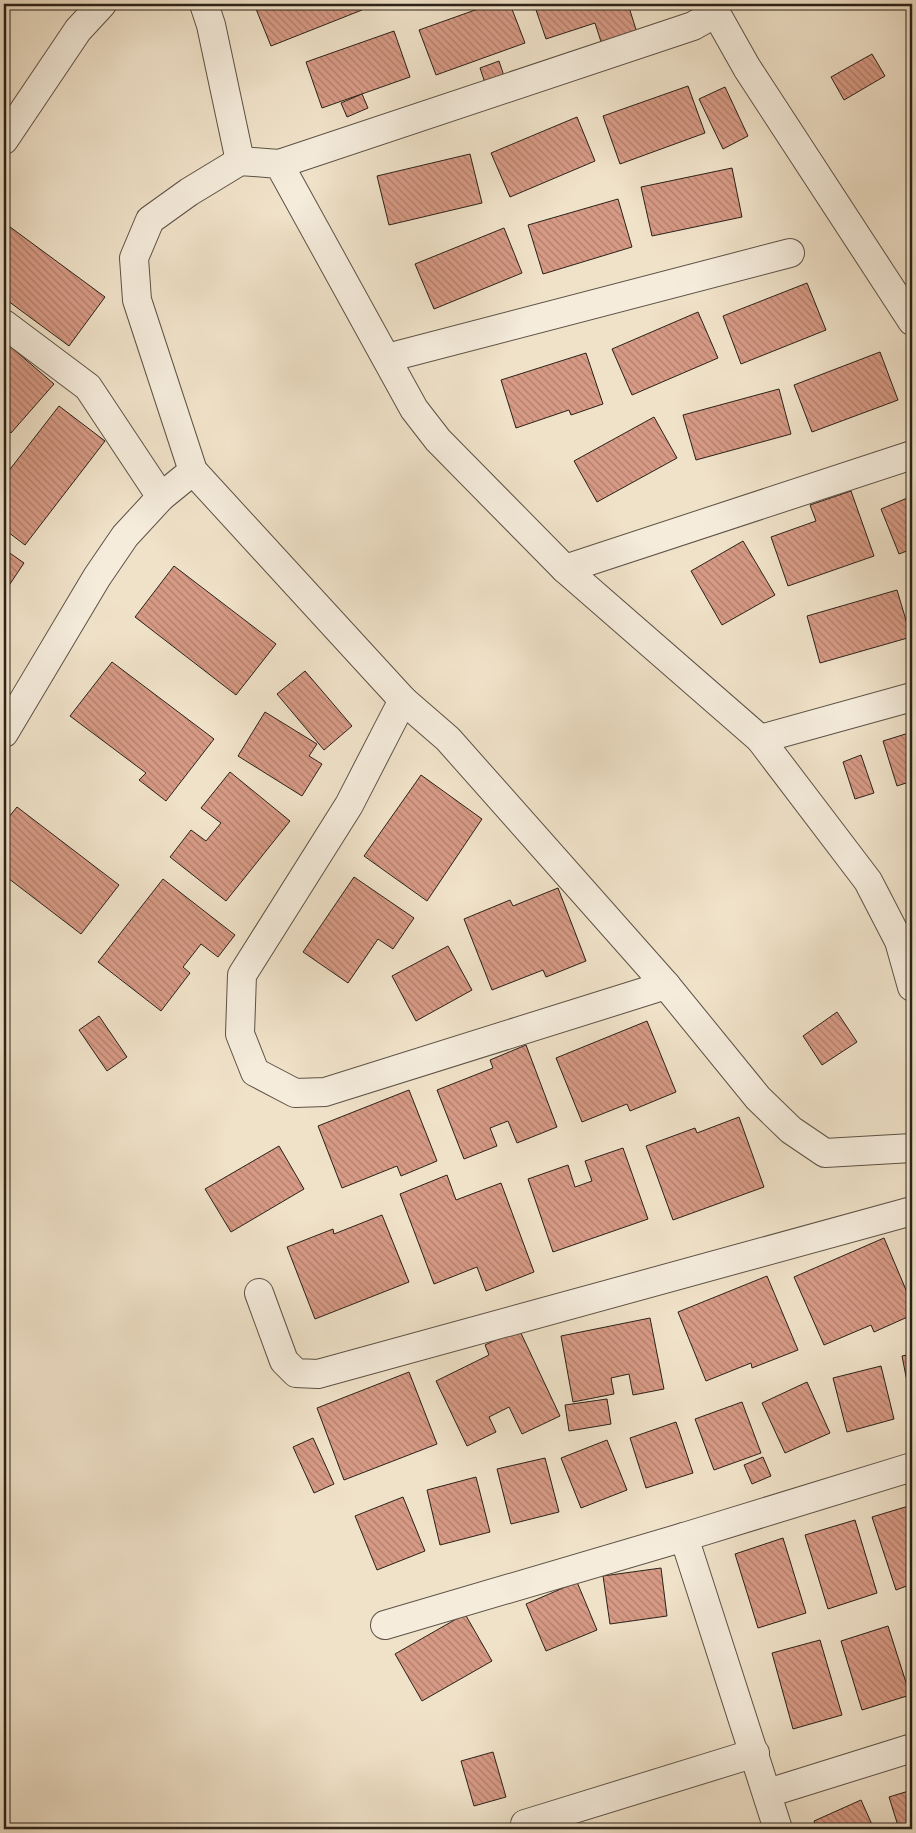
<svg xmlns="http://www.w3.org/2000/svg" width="916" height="1833" viewBox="0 0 916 1833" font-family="'IM FELL Double Pica',serif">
	<defs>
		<pattern id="building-back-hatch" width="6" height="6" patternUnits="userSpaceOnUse" patternTransform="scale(1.25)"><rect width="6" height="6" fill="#d79a85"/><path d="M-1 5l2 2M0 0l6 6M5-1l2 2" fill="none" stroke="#af7d6c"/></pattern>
	</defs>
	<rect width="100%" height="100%" fill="#f0e2c9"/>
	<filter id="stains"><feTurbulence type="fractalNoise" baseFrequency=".004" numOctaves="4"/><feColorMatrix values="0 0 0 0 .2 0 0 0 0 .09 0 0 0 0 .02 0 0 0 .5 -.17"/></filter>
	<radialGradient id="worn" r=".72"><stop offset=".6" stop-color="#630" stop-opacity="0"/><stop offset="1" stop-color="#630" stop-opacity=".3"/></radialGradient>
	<g fill="url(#building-back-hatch)" stroke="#2b2219">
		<polygon points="254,4 360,4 362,10 271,46"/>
		<polygon points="492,4 510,4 525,43 436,75 419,30"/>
		<polygon points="534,4 628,4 638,36 603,48 595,23 546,39"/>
		<polygon points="394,31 410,77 322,108 306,62"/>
		<polygon points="872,54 885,76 844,100 831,77"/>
		<polygon points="499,61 505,79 486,86 480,68"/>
		<polygon points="688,86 705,133 620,164 603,116"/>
		<polygon points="725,87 748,136 723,149 699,99"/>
		<polygon points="362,94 368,108 347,117 341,103"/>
		<polygon points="577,117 595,161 510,197 491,153"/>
		<polygon points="470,154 482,203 389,225 377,176"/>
		<polygon points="732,168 742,217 652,236 641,187"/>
		<polygon points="618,199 632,247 543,274 528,225"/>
		<polygon points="6,224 105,297 69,346 4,298 4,227"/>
		<polygon points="504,228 522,273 434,309 415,264"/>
		<polygon points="807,283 826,330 741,364 723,316"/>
		<polygon points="698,312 718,358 632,395 612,349"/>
		<polygon points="4,341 54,384 11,433 4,426"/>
		<polygon points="880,352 898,400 812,432 794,385"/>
		<polygon points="586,353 603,404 571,415 569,410 516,428 501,380"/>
		<polygon points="779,389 791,434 696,460 683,415"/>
		<polygon points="59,406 105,441 25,545 4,529 4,477"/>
		<polygon points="654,417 677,458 597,502 574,461"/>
		<polygon points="851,491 874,556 788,586 771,537 816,521 810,505"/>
		<polygon points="912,496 912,549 899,554 881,509"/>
		<polygon points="743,541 775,595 722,625 691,571"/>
		<polygon points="4,549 24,563 4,593"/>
		<polygon points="174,566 276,644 236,695 135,617"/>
		<polygon points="897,590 911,637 820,663 807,616"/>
		<polygon points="112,662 214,739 166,801 139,780 146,773 70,716"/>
		<polygon points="305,671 352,726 324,750 277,694"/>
		<polygon points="265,712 317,744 309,756 322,764 302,796 238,756"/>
		<polygon points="912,732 912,781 897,786 883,741"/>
		<polygon points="861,755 874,793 855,799 843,762"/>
		<polygon points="230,772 290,821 226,901 170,857 191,830 206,841 221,823 201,808"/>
		<polygon points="421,775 482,819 427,901 364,856"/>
		<polygon points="17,807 119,885 81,934 4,875 4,823"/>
		<polygon points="354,877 414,918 393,949 378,939 348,983 303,952"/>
		<polygon points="163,879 235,935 218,957 201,944 183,967 190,973 161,1011 98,962"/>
		<polygon points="558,888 586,961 546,977 543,970 492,990 464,919 510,900 513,906"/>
		<polygon points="448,946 472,990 416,1021 392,976"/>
		<polygon points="837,1012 857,1042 822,1065 803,1036"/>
		<polygon points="99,1016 127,1057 107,1071 79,1030"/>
		<polygon points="647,1021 676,1092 630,1111 627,1104 582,1122 556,1058"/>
		<polygon points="526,1045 557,1127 517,1143 508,1121 490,1128 497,1146 464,1159 437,1090 493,1068 490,1060"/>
		<polygon points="409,1090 437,1161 401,1176 397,1166 342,1188 318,1126"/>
		<polygon points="739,1117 764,1187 673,1220 646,1146 695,1128 697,1133"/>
		<polygon points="279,1146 304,1189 231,1232 205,1189"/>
		<polygon points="623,1148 648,1219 553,1252 528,1179 568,1165 575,1187 592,1181 585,1161"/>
		<polygon points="447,1175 456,1200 501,1183 534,1272 486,1291 477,1267 434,1284 400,1194"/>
		<polygon points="382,1215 409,1282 315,1319 287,1247 333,1229 334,1234"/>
		<polygon points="884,1238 912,1304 912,1315 874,1332 871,1325 824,1345 794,1277"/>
		<polygon points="767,1276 798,1350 752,1368 751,1363 706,1381 678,1312"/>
		<polygon points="650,1318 664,1389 633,1395 629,1374 611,1378 614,1394 573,1402 561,1336"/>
		<polygon points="519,1329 560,1416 522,1434 509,1407 489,1417 496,1432 467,1446 436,1381 489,1355 485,1345"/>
		<polygon points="912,1354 912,1407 902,1356"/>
		<polygon points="881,1366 894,1419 847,1432 833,1378"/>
		<polygon points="409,1372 437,1444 344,1480 317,1408"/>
		<polygon points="807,1382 830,1433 785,1453 762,1403"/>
		<polygon points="607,1399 611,1424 569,1431 565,1405"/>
		<polygon points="742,1402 761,1453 714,1470 695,1419"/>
		<polygon points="676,1422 693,1473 646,1488 630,1438"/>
		<polygon points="313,1438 334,1484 314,1493 293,1447"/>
		<polygon points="607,1440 627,1490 581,1508 561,1458"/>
		<polygon points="763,1457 771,1476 752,1484 744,1465"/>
		<polygon points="545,1458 559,1512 511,1524 497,1469"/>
		<polygon points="476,1477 490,1532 440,1545 427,1490"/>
		<polygon points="403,1497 425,1551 377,1570 355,1516"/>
		<polygon points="912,1505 912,1584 896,1590 872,1517"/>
		<polygon points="855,1520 877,1593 828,1609 805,1535"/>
		<polygon points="783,1538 806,1613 758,1628 735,1554"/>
		<polygon points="661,1568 667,1616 610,1624 603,1576"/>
		<polygon points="577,1582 597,1630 546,1651 526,1604"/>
		<polygon points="465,1614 492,1661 422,1701 395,1654"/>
		<polygon points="888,1626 910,1695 862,1710 841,1641"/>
		<polygon points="820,1640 842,1715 793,1729 772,1653"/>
		<polygon points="493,1752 506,1797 474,1806 461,1761"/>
		<polygon points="912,1790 912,1829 899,1829 889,1797"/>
		<polygon points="861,1800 874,1829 817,1829 814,1821"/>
	</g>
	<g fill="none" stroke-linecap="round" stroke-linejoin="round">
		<g stroke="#5c5245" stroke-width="30">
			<g id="minor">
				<polyline points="204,4 211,25 240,161"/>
				<polyline points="709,4 716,13 747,68 912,321"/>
				<polyline points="4,140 78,30 102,4"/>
				<polyline points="279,164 693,26 716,13"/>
				<polyline points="4,324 88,387 161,497"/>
				<polyline points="387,358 790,253"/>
				<polyline points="565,569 912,455"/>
				<polyline points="403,700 349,805 242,975 240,1034 255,1072 295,1093 325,1092 666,985"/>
				<polyline points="4,733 97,577 125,536 161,497 193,471"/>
				<polyline points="760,739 912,697"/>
				<polyline points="912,987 899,941 868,881 760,739 565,569 438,440 414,409 279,164 240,161 189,192 150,220 134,258 137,300 193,471 403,700 448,739 666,985 758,1098 791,1130 825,1153 912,1148"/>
				<polyline points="259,1293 284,1361 296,1373 318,1374 912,1211"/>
				<polyline points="385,1625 684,1537"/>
				<polyline points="768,1793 912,1748"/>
				<polyline points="525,1824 755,1753"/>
				<polyline points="778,1829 684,1537 912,1467"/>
			</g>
		</g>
		<use href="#minor" stroke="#f5ecdc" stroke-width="28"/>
	</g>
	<rect width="916" height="1833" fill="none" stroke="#f0e2c9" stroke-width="20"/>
	<rect x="5" y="5" width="906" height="1823" fill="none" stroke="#2b2219" stroke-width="2.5"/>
	<rect x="10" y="10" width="896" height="1813" fill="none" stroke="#2b2219"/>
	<rect width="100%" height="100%" filter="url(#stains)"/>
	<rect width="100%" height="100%" fill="url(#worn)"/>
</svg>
